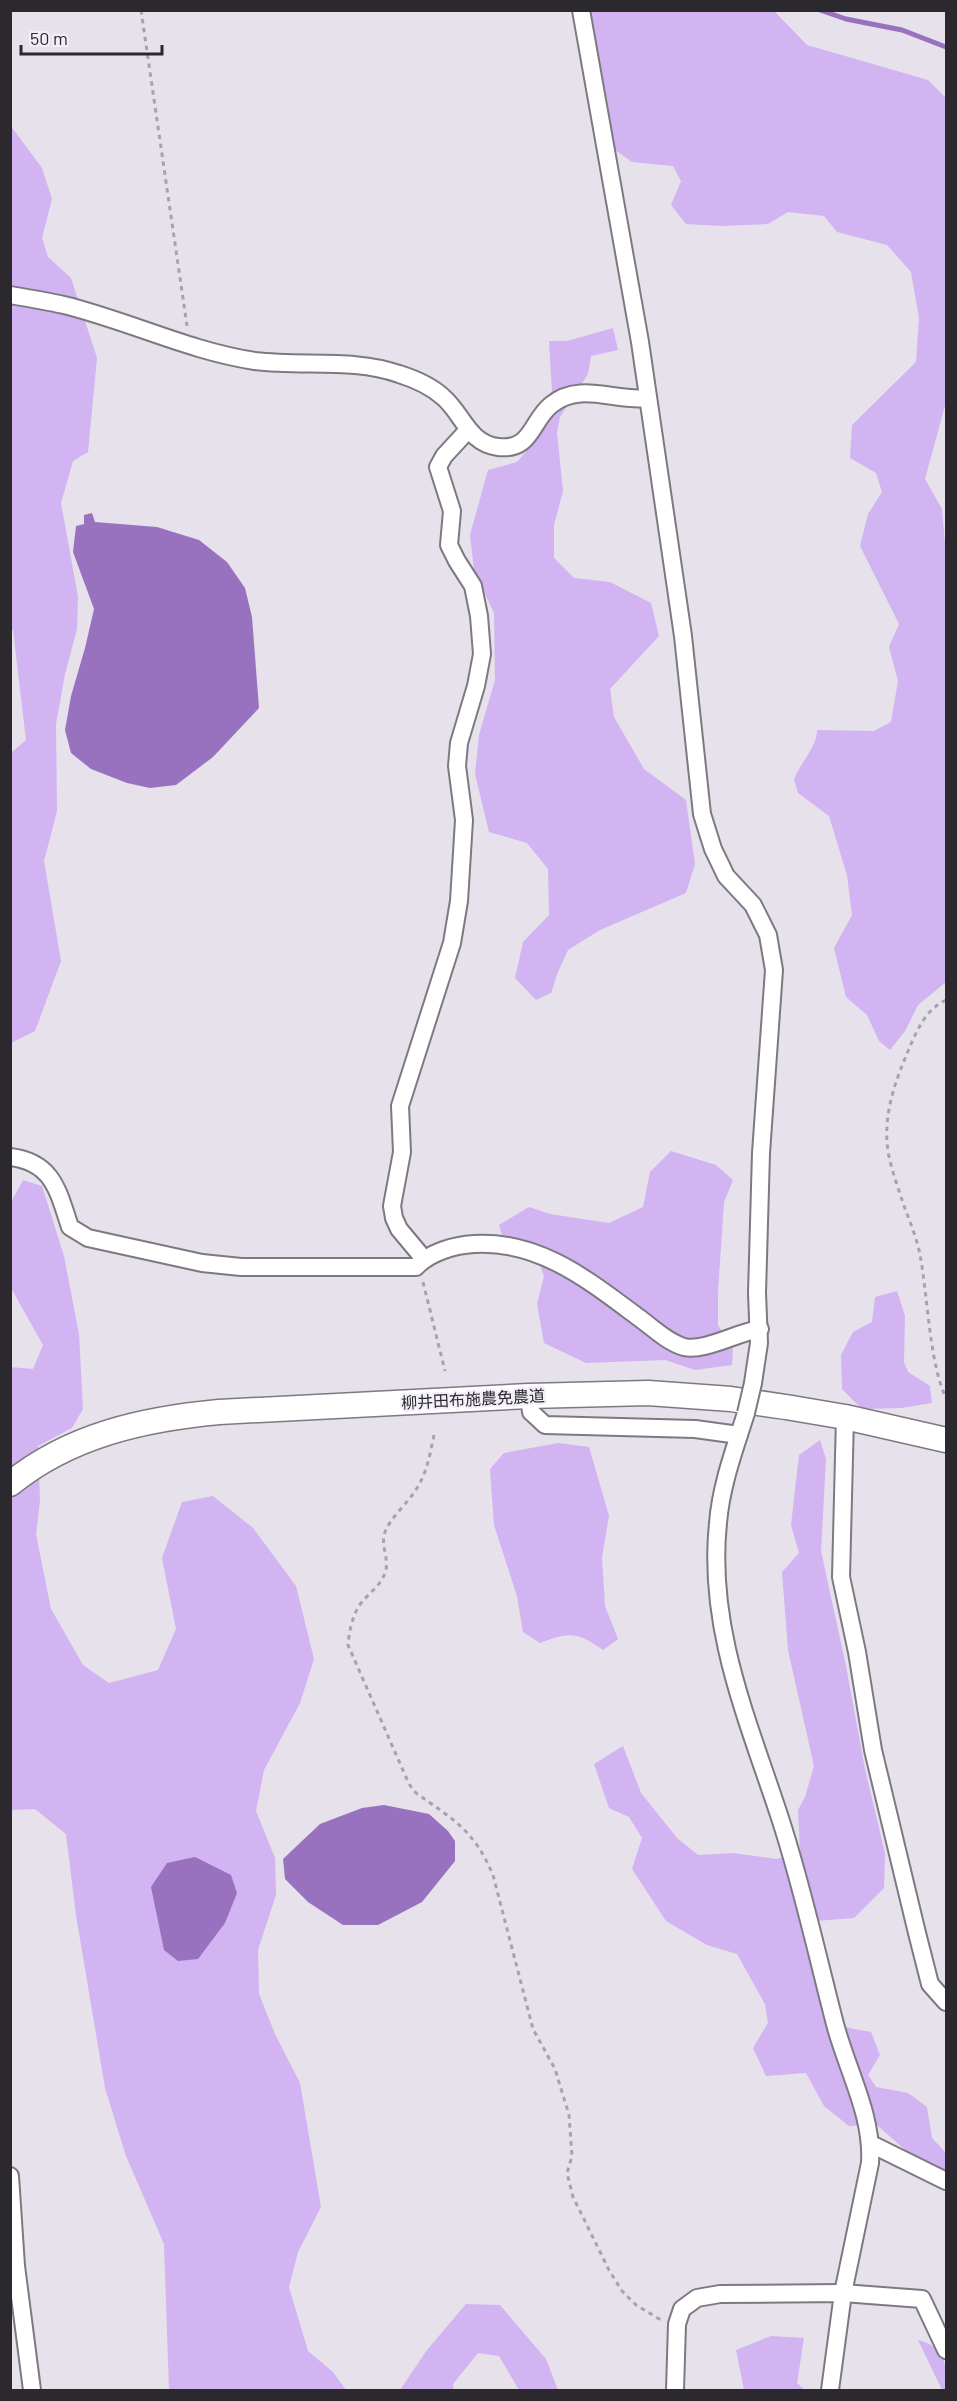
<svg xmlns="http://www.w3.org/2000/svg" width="957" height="2401" viewBox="0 0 957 2401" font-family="Barlow,'Noto Sans JP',sans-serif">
	<rect width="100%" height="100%" fill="#e6e1eb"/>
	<g fill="#d1b4f1">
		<path d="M586,11H774L807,45L928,80L946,98V402L925,479L942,509L946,555V982L918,1005L905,1031L890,1050L879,1041L867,1015L846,997L834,948L852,915L847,875L829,816L798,793L794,779C801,762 817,747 817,730L874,731L891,722L898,681L889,647L899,624L860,546L868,514L882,492L876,473L850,458L852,425L916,362L919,318L911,272L887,245L837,232L824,216L788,212L768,224L721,226L686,224L671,205L681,181L673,166L632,162L614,149L597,76Z"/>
		<polygon points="10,125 42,168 52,199 42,238 48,257 71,278 97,358 88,452 73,461 61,503 78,597 77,629 65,674 56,724 57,811 44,861 61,961 35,1031 11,1043 11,753 26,740 13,630 10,627"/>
		<polygon points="613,328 618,350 591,356 588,374 560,417 557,433 563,491 554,525 554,558 574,578 610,582 651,603 659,636 610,689 614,717 644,769 686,800 695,864 686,893 600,930 568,950 558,972 551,993 536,1000 515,978 523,942 549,915 548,869 527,843 489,832 475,774 479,735 495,680 494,613 474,570 470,535 488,470 517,462 540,435 552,392 549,341 567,341"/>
		<polygon points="671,1151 716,1165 733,1180 724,1202 718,1292 718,1325 733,1349 732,1365 695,1370 665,1360 586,1363 544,1343 537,1304 544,1276 533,1247 502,1236 499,1225 529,1207 550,1214 609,1223 643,1207 650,1172"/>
		<polygon points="23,1180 42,1186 64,1256 79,1334 83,1409 72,1428 38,1446 40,1501 36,1534 51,1609 83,1665 109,1683 158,1670 176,1629 162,1558 182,1502 213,1496 253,1528 296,1586 314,1659 300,1703 264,1770 256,1811 275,1858 276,1895 258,1950 259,1994 275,2034 300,2083 321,2207 298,2252 289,2287 308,2351 333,2372 346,2390 169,2390 164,2244 126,2156 105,2088 76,1915 66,1834 35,1809 11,1810 10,1367 33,1369 43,1345 11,1288 11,1202"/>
		<polygon points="897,1291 905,1316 904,1362 908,1372 930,1386 932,1403 901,1408 862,1409 842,1389 841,1355 853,1332 872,1322 875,1297"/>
		<polygon points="820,1440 826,1459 821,1551 846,1666 865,1769 885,1853 884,1888 854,1918 816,1921 805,1945 826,2018 849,2028 871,2032 880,2055 868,2075 876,2087 908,2093 927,2107 932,2138 946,2153 946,2170 912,2156 877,2125 849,2126 824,2106 806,2073 766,2076 753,2048 768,2023 765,2004 737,1954 707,1945 666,1921 632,1869 642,1838 629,1817 609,1808 594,1764 623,1746 641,1793 677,1838 698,1855 733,1853 777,1859 800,1852 798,1810 805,1797 814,1766 788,1650 782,1572 799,1553 791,1525 799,1455"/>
		<path d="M558,1443L589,1447L609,1516L602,1558L605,1606L618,1639L603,1650C577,1631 568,1632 540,1643L523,1632L517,1596L494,1525L490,1469L504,1453Z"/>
		<polygon points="466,2304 500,2305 546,2359 558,2390 519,2390 499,2356 478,2353 453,2384 454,2390 400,2390 427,2350"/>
		<polygon points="771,2336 804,2338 797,2383 805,2390 744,2390 736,2350"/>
		<path d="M918,2340C947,2348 946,2363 946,2390H942Z"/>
	</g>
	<g fill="#9872bf">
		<polygon points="92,513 95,522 157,527 199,540 227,562 245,588 252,617 259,708 213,757 176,785 150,788 127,783 91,769 71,753 65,730 71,696 85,648 94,609 73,552 76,526 84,524 84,515"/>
		<polygon points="384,1805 429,1814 448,1831 455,1841 455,1861 422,1902 378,1925 343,1925 308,1902 285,1879 283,1859 320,1824 362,1808"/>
		<polygon points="195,1857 231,1875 237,1893 225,1923 198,1959 178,1961 164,1950 151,1887 167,1863"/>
	</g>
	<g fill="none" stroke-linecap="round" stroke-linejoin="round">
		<polyline stroke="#9872bf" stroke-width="5" points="820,10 846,19 902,30 946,47"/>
		<g stroke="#7d7982" stroke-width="20">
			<g id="street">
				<polyline points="581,10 640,342 683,636 702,814 713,849 726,876 753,905 768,935 774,970 761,1153 757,1293 759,1343 753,1383"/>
				<path d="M10,295C28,298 46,301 64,305C129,321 189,351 255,361C303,367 354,358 399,374C415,379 431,386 443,397C463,414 468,443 498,447C532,451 531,421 551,405C580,381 615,402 647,398"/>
				<path d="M10,1157C53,1162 58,1191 70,1227L88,1238L202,1263L241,1267H416C430,1252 455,1245 474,1244C539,1240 588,1280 638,1317C652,1327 667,1342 684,1347C704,1352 738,1332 760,1329"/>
				<polyline points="424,1259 399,1229 394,1218 392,1206 402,1152 400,1106 452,943 459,901 464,820 457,766 459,743 476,686 482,654 479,616 473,586 457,561 449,545 452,511 438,467 444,456 468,430"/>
				<polyline points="529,1396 531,1412 545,1425 695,1429 739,1435"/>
				<path d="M746,1413C735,1448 721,1485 718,1523C707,1628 748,1720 780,1818C802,1885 817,1955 835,2024C847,2070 873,2115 870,2163L843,2293L922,2299L946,2350"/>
				<polyline points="845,1417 841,1577 857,1652 873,1750 917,1933 930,1984 946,2002"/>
				<polyline points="871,2144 946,2181"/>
				<polyline points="10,2176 16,2266 32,2390"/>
				<polyline points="675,2390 677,2324 682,2309 697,2298 720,2294 843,2293 830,2390"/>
			</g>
		</g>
		<g stroke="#7d7982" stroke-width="27">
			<path id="secondary" d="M10,1484C70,1435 144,1419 219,1412L529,1396L648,1393L731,1399L786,1407L845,1417L946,1440"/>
		</g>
		<g stroke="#a7a3ab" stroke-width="3" stroke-dasharray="4.5 4.5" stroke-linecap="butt">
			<polyline points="141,10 187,326"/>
			<path d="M946,1000C926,1009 917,1030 909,1049C896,1079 885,1109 887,1142C888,1161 897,1184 903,1203C909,1220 917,1238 920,1255C928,1296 929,1362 946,1398"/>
			<polyline points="423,1282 445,1371"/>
			<path d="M434,1435C430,1454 427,1474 415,1491C406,1505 391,1517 385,1532C380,1545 390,1560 385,1573C380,1587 367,1594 359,1606C352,1617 349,1633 348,1645L409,1784L416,1793C454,1820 474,1830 493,1875L533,2029L555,2069L569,2115L572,2156L567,2173L573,2197L609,2270L622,2291L636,2305L661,2320"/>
		</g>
		<use href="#street" stroke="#fff" stroke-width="16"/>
		<use href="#secondary" stroke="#fff" stroke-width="24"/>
		<g stroke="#7d7982" stroke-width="20" stroke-linecap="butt">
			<polyline id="street-bridge" points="746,1413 753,1383"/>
		</g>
		<use href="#street-bridge" stroke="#fff" stroke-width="16"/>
	</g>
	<g text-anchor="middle" stroke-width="4.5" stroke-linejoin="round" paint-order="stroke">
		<g font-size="16" fill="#2b292d" stroke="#f3eff8">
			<text transform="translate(473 1399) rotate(-3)" y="6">柳井田布施農免農道</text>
		</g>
	</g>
	<rect width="957" height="2401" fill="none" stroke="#2b292d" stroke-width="24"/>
	<path d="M21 45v9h141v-9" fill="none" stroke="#2b292d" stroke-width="3"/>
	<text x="30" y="45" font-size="18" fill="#2b292d" stroke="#f3eff8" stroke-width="4.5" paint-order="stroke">50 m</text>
</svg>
